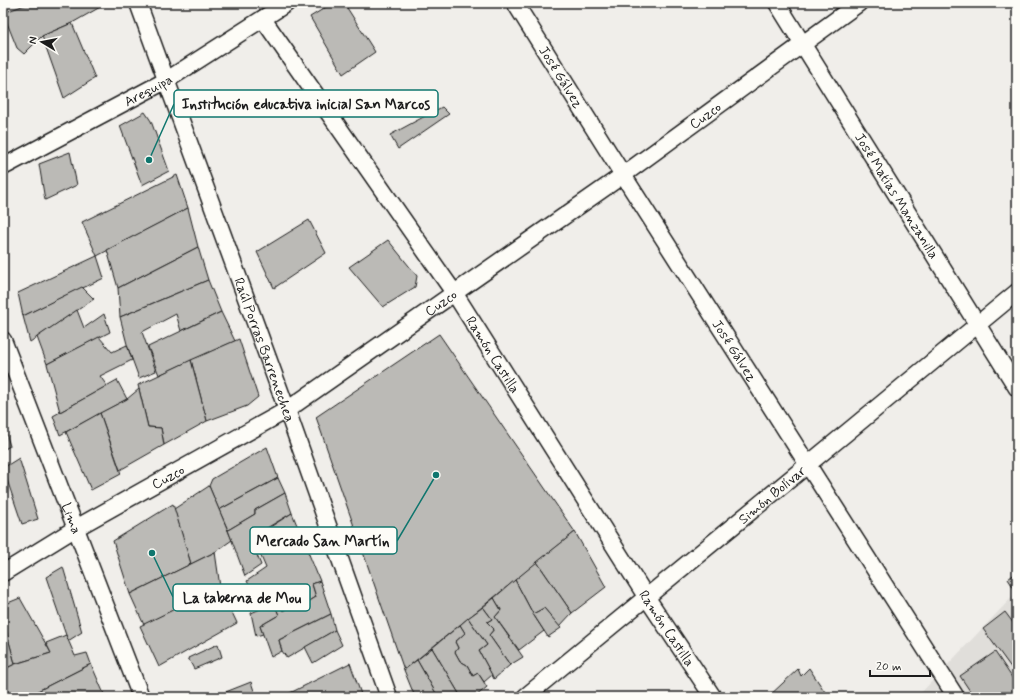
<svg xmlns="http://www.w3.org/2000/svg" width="1020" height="700" viewBox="0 0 1020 700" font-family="Mynerve,sans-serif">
	<rect width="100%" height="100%" fill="#f0eeea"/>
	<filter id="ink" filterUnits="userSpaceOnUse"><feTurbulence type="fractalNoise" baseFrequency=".025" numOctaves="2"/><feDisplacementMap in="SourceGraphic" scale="8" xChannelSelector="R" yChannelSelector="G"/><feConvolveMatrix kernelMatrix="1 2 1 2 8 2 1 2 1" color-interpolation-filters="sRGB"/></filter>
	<g filter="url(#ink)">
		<polygon fill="#e0deda" points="1017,592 1017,697 917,697"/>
		<g fill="#bbbab6" stroke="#1c1c1c">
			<polygon points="30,3 101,3 102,6 72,23 42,36 24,54 17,48 3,13"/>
			<polygon points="333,3 344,3 375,52 343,74 310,17"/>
			<polygon points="72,23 95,78 64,98 42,36"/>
			<polygon points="442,107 449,114 398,149 390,135"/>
			<polygon points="145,112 151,121 169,171 142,185 120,126"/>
			<polygon points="70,152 77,185 45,200 39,164"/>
			<polygon points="177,175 188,208 97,256 82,222"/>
			<polygon points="188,208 198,247 118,288 107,250"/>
			<polygon points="309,220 326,253 274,288 257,252"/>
			<polygon points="388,240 417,276 415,287 383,307 349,267"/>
			<polygon points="198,247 208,280 120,317 118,288"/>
			<polygon points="97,256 104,278 23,316 18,293"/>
			<polygon points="208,280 221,312 181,331 176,314 142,332 156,371 139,378 128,348 120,317"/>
			<polygon points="82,287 94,299 30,342 23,316"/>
			<polygon points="77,310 84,328 104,314 110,332 47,364 37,337"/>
			<polygon points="221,312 235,341 159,375 148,347"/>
			<polygon points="439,334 575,532 404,670 316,417"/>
			<polygon points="99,337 112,352 127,345 132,360 100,376 107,386 60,412 47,364"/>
			<polygon points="239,339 258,397 247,406 207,421 191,360"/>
			<polygon points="191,360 207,421 164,445 161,428 148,427 138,385"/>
			<polygon points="117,380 127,399 60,435 53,416"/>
			<polygon points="139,389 148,427 161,428 164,445 120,470 100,413 127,399"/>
			<polygon points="100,413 121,474 91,490 66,432"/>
			<polygon points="6,433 10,446 3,450 3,434"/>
			<polygon points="267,447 278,478 219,510 209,486 212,479"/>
			<polygon points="19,458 38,519 22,524 3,468"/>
			<polygon points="278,478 285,493 255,510 255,514 228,530 219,510"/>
			<polygon points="209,486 232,540 215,552 191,564 174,509"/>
			<polygon points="285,493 292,513 250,538 261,565 245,576 228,530 255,514 255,510"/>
			<polygon points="173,504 191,564 130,594 113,541"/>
			<polygon points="292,513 320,581 312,584 316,597 297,609 293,604 283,611 278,600 274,603 279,615 260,626 263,634 256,636 251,613 265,607 260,589 252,591 247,581 266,568 253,538"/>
			<polygon points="575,532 606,587 572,613 537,562"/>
			<polygon points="215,552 220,587 144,625 130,594"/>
			<polygon points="537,562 572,613 559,627 544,608 533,614 515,580"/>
			<polygon points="63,567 82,632 68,641 46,577"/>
			<polygon points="1017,572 1017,593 1008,579"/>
			<polygon points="515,580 533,614 544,631 519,650 495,617 501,610 494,598"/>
			<polygon points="320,581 331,614 279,640 282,651 271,657 260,626 279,615 274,603 278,600 283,611 293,604 297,609 316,597 312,584"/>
			<polygon points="220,587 237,623 159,667 140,626"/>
			<polygon points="20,598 51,653 15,664 3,619 3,605"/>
			<polygon points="494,598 501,610 495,617 523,657 510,665 489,635 494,629 487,622 492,619 483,607"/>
			<polygon points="483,607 492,619 487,622 494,629 489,635 510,665 494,679 479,651 487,645 468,618"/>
			<polygon points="544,608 561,628 548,637 533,614"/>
			<polygon points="1005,612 1017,628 1017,672 1015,673 983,629"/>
			<polygon points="331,614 335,630 287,658 282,651 279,640"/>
			<polygon points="468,618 487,645 479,651 492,675 484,682 478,673 473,676 467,665 460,661 455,652 458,648 455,642 465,633 460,625"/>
			<polygon points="3,619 15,664 3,670"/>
			<polygon points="460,625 465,633 455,642 458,648 455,652 460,661 467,665 473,676 478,673 487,687 475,697 461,697 432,648"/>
			<polygon points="335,630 342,645 313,663 305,647"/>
			<polygon points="66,635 75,656 87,653 91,664 26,697 6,697 3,690 3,670 15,664 51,653 46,643"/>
			<polygon points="218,644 222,657 194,669 188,658"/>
			<polygon points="432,648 461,697 438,697 417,660"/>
			<polygon points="995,652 1017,685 1017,689 1006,697 974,697 960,676"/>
			<polygon points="417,660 438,697 415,697 404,670"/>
			<polygon points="350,663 362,697 282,697"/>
			<polygon points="91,664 104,694 99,697 26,697"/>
			<polygon points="809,668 825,692 820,697 768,697 798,669 801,676"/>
			<polygon points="251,682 256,697 213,697"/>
		</g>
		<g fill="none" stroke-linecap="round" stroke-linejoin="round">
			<g stroke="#1c1c1c" stroke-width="19">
				<g id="street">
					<path id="s1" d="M138,3L287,410L389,697"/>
					<path id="s2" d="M515,3L623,175L956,697"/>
					<path id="s3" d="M777,3L1017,388"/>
					<path id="s4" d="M263,19L455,294L647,598L713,697"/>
					<path id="s5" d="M3,167L167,80L287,3"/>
					<path id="s6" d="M3,340L141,697"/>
					<path id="s7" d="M3,573L76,528L287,410L623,175L859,3"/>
					<path id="s8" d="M525,697C690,563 853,427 1017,292"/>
				</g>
			</g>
			<use href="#street" stroke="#fdfcf7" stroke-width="16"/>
		</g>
	</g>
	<g text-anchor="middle" stroke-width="3" stroke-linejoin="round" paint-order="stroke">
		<g font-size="14" fill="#1c1c1c" stroke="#fdfcf7">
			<text dy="5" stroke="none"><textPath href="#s2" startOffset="87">José Gálvez</textPath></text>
			<text dy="5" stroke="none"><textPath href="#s5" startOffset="164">Arequipa</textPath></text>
			<text dy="5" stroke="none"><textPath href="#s7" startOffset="839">Cuzco</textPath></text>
			<text dy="5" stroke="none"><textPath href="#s3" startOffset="227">José Matías Manzanilla</textPath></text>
			<text dy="5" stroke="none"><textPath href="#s7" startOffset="515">Cuzco</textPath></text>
			<text dy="5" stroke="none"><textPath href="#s1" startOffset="369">Raúl Porras Barrenechea</textPath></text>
			<text dy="5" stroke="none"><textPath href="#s2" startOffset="411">José Gálvez</textPath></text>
			<text dy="5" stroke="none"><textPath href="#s4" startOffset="407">Ramón Castilla</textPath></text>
			<text dy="5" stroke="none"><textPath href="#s7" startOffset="191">Cuzco</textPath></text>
			<text dy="5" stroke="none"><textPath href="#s8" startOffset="319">Simón Bolívar</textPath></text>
			<text dy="5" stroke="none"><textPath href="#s6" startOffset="191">Lima</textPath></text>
			<text dy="5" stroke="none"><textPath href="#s4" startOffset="731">Ramón Castilla</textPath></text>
		</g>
	</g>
	<path fill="none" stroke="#0f766e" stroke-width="1.5" d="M149 160L174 104M436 475L397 541M152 553L173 597"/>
	<g fill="#0f766e" stroke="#fdfcf7" stroke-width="1.5">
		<circle cx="149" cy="160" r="4"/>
		<circle cx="436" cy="475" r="4"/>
		<circle cx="152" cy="553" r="4"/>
	</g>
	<g fill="#fdfcf7" stroke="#0f766e" stroke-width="1.5">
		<rect x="174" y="90" width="264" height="27" rx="4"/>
		<rect x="250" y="527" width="147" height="27" rx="4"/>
		<rect x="173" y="584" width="137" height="27" rx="4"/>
	</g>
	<g font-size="15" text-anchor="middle" font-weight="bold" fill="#1c1c1c">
		<text x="306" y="109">Institución educativa inicial San Marcos</text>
		<text x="323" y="546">Mercado San Martín</text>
		<text x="242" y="603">La taberna de Mou</text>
	</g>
	<rect width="1020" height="700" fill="none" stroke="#fdfcf7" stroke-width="16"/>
	<rect x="8" y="8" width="1004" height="684" fill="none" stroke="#1c1c1c" stroke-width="1.5" filter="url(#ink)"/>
	<g transform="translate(42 42) rotate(280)" stroke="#fdfcf7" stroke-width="3" paint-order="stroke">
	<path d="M0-3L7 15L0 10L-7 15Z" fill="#1c1c1c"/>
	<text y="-6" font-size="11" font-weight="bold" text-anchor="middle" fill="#1c1c1c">N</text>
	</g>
	<path d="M870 670v6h60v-6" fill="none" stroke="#1c1c1c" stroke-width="2"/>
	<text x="876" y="670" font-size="12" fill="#1c1c1c" stroke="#fdfcf7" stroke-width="3" paint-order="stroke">20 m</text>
</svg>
